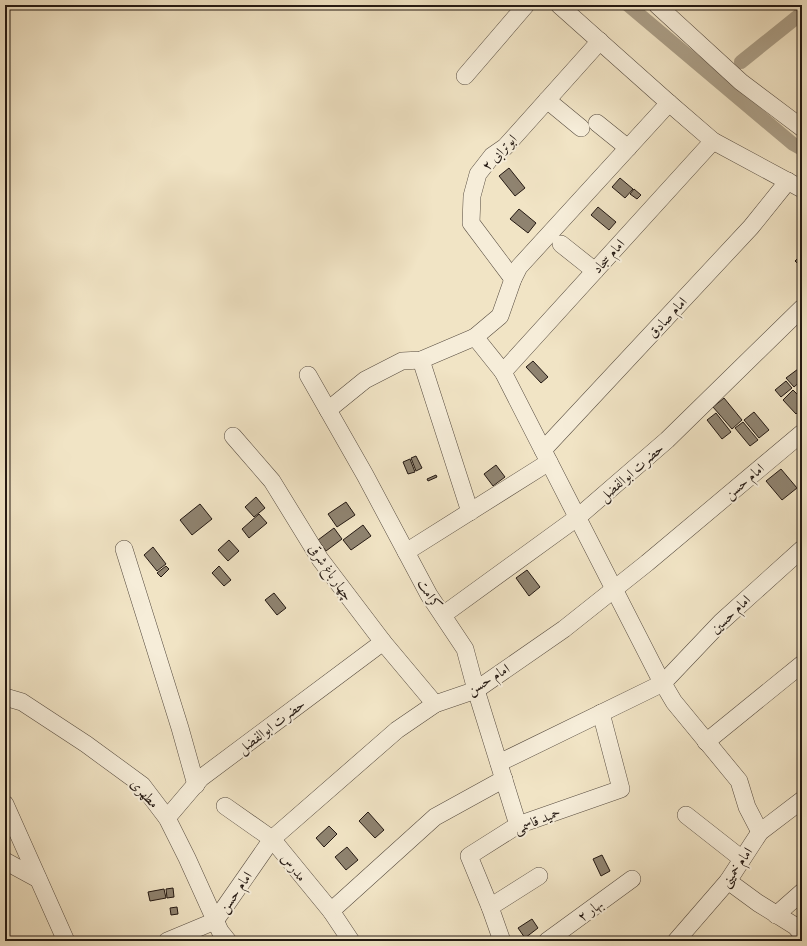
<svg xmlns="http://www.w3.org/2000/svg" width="807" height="946" viewBox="0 0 807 946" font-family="'IM FELL Great Primer',Amiri,serif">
	<rect width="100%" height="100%" fill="#f1e4c5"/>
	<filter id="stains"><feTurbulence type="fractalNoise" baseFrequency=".005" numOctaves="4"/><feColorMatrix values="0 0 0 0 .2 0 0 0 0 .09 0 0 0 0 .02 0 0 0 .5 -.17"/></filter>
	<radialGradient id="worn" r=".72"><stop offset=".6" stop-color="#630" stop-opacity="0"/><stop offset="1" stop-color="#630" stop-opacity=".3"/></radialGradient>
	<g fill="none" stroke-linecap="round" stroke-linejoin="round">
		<g stroke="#ab9f88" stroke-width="14">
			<polyline points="628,5 793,144 802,149"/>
			<polyline points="741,62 802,13"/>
		</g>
	</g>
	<g fill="#8f8370" stroke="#241913">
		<polygon points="509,168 525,188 515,196 499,176"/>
		<polygon points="620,178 633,189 625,198 612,187"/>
		<polygon points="634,189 641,195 637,199 630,194"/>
		<polygon points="598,207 616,222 609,230 591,215"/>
		<polygon points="519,209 536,223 528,233 510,219"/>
		<polygon points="802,254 802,268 795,261"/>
		<polygon points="533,361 548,377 541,383 526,367"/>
		<polygon points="798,369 802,374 802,380 794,387 786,378"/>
		<polygon points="786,381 792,388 781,397 775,390"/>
		<polygon points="793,390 802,399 802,408 796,414 783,400"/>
		<polygon points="724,398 742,420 732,429 713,407"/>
		<polygon points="754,412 769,430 759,438 744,420"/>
		<polygon points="716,413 731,432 722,439 707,420"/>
		<polygon points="743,422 758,440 750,446 735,428"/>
		<polygon points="416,456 422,468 416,471 411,458"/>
		<polygon points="410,459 415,472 408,474 403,462"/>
		<polygon points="496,465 505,477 493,486 484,474"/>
		<polygon points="781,469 797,488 782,500 766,481"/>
		<polygon points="436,475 437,477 428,481 427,479"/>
		<polygon points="256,497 265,508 254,517 245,507"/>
		<polygon points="346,502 355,515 337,527 328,514"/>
		<polygon points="200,504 212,519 192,535 180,520"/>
		<polygon points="259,514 267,523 249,538 242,529"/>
		<polygon points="363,525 371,536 351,550 343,540"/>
		<polygon points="334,528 342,539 326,551 318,540"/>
		<polygon points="229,540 239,551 228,561 218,550"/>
		<polygon points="153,547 166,564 157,571 144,555"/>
		<polygon points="166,566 169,569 161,577 157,573"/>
		<polygon points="219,566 231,580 224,586 212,573"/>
		<polygon points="527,570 540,587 529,596 516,578"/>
		<polygon points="274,593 286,608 277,615 265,600"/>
		<polygon points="368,812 384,830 375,838 359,821"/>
		<polygon points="329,826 337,834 324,847 316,838"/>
		<polygon points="347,847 358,860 346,870 335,857"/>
		<polygon points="602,855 610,871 601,876 593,859"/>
		<polygon points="173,888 174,897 167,898 166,889"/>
		<polygon points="164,889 166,898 150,901 148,892"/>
		<polygon points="177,907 178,914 171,915 170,908"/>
		<polygon points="532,919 538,928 525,938 518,928"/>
	</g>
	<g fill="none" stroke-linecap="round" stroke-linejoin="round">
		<g stroke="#574c40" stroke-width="18">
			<g id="minor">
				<polyline points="559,5 669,103 713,141 802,189"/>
				<polyline points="657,5 741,82 802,128"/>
				<polyline points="465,76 526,5"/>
				<polyline points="547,100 581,128"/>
				<polyline points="669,103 519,267 513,279 500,316 475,337 503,372 658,675 674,702 739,781 747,807 760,832"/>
				<polyline points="597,123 628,148"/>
				<polyline points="561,244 595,271"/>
				<polyline points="513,279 471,223 472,196 478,174 492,156 505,147 600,41"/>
				<polyline points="421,360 470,512"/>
				<polyline points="503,372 713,141"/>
				<polyline points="308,375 365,475 429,595 465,649 476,690 518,825"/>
				<polyline points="328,410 365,380 402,361 421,360 475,337"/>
				<polyline points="233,436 272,481 320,559 383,642 435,704"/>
				<polyline points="543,450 751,227 788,181"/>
				<polyline points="124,549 180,728 196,785"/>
				<polyline points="406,552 549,462"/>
				<polyline points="443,615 578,517 667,440 802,308"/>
				<polyline points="5,697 22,702 86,744 142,785 167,818 187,858 220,931 228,941"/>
				<polyline points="706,742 802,664"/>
				<polyline points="499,763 663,683 721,622 802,549"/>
				<polyline points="5,804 66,941"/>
				<polyline points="225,806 272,839 331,911 351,941"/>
				<polyline points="686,815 742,859"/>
				<polyline points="167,818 201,778 383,642"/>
				<polyline points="5,861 38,879"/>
				<polyline points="728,881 758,903 795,926 802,934"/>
				<polyline points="490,907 539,876"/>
				<polyline points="331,911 435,817 504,779"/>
				<polyline points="776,915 802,892"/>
				<polyline points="167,941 215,921 272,839 397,730 435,704 476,690 564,629 647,563 802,433"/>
				<polyline points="502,941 490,907 469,856 518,825 621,789 601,713"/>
				<polyline points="547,941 632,879"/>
				<polyline points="676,941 728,881 760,832 802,800"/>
			</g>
		</g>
		<use href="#minor" stroke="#f6edd9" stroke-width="17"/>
	</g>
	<g text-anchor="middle" stroke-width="4" stroke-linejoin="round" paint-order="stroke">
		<g font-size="14" fill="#241913" stroke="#f6edd9">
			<text transform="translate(499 152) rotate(-46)" y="5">ابوترابی ۲</text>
			<text transform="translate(608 256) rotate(-48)" y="5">امام سجاد</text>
			<text transform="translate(667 317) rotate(-47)" y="5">امام صادق</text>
			<text transform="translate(631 472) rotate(-41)" y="5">حضرت ابوالفضل</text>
			<text transform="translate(744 481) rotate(-40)" y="5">امام حسن</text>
			<text transform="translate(331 572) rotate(55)" y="5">چهار باغ شرقی</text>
			<text transform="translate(430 594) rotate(59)" y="5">کرامت</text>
			<text transform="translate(730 614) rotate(-43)" y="5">امام حسین</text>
			<text transform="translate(488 679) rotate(-31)" y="5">امام حسن</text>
			<text transform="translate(271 726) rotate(-37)" y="5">حضرت ابوالفضل</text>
			<text transform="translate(145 793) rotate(47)" y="5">مطهری</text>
			<text transform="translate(537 820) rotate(-22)" y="5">حمید قاسمی</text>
			<text transform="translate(294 867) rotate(51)" y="5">مدرس</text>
			<text transform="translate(736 867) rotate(-55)" y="5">امام خمینی</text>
			<text transform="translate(235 892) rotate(-55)" y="5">امام حسن</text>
			<text transform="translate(590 910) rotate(-36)" y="5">بهار ۲</text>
		</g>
	</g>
	<rect width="807" height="946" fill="none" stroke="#f1e4c5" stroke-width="20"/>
	<rect x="6" y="6" width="795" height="934" fill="none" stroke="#241913" stroke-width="2"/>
	<rect x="10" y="10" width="787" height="926" fill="none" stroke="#241913"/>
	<rect width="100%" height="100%" filter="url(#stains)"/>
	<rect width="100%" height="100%" fill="url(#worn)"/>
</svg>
